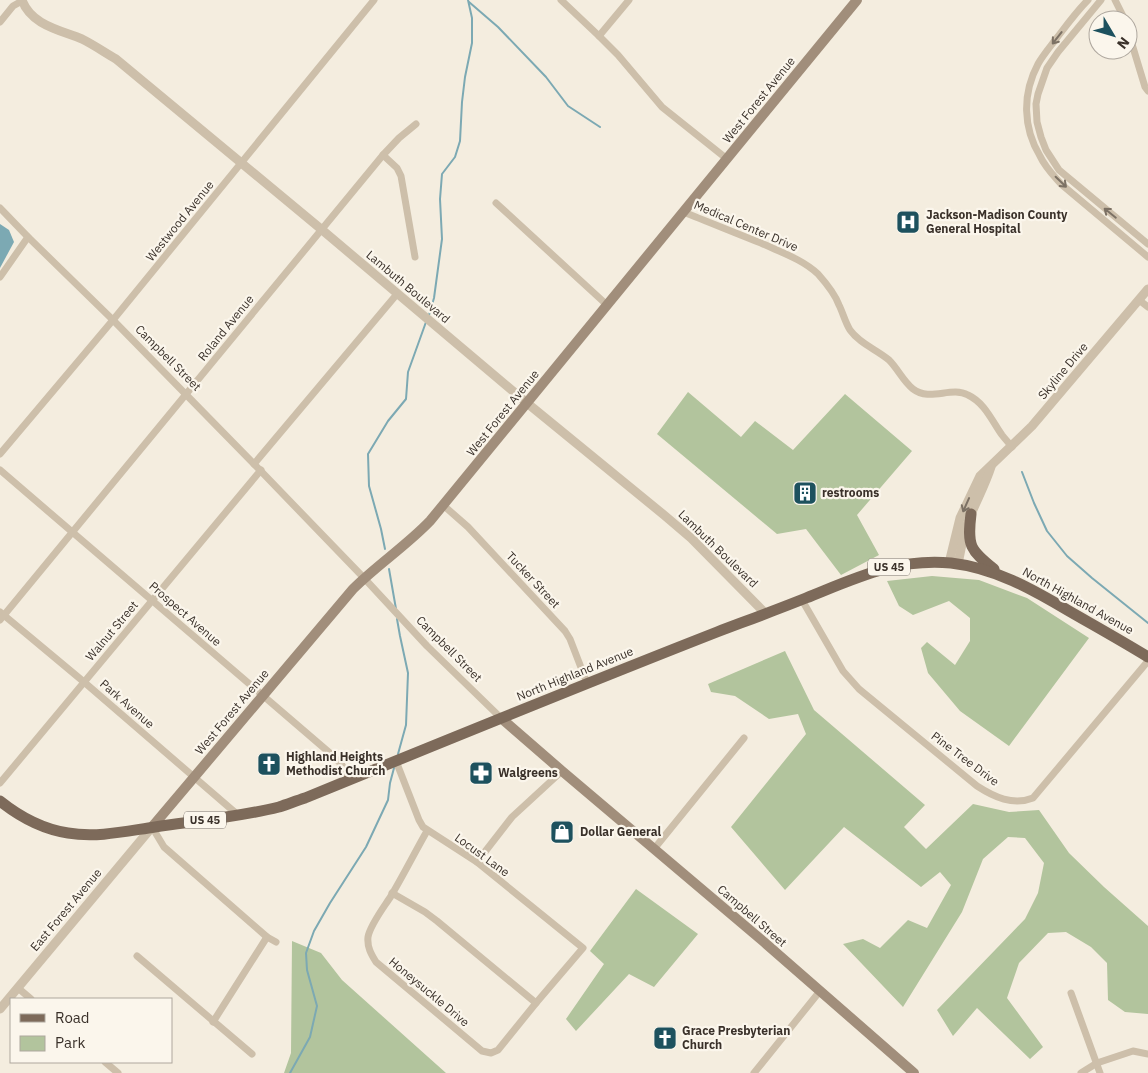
<svg xmlns="http://www.w3.org/2000/svg" width="1148" height="1073" viewBox="0 0 1148 1073" font-family="'IBM Plex Sans',sans-serif">
	<rect width="100%" height="100%" fill="#f4eddf"/>
	<g fill="#b2c49d">
		<polygon points="688,392 741,437 755,421 793,450 845,394 912,451 857,515 879,555 841,575 806,529 777,534 657,434"/>
		<polygon points="932,576 979,580 1027,598 1089,638 1009,746 960,711 928,673 921,648 927,642 955,665 970,641 970,618 949,601 913,615 899,606 887,581"/>
		<polygon points="785,651 814,710 925,805 904,827 926,849 973,804 1009,812 1039,810 1069,853 1104,887 1148,926 1148,1014 1125,1012 1108,1000 1107,963 1091,947 1066,932 1048,933 1019,963 1007,998 1043,1047 1030,1059 977,1008 953,1036 937,1010 1025,919 1038,893 1044,863 1025,838 1008,837 983,859 962,912 903,1007 843,944 863,939 880,948 908,920 927,928 951,885 940,872 921,887 844,827 785,890 731,827 806,734 798,714 769,719 735,696 711,692 708,684"/>
		<polygon points="636,889 698,934 654,987 629,974 576,1031 566,1019 604,964 590,951"/>
		<polygon points="292,941 321,953 342,980 446,1073 284,1073 291,1053"/>
	</g>
	<polygon fill="#7ca9b3" points="0,224 9,230 14,242 0,268"/>
	<g fill="none" stroke-linecap="round" stroke-linejoin="round">
		<g stroke="#7ca9b3" stroke-width="2">
			<polyline points="469,2 498,27 546,77 568,106 600,127"/>
			<polyline points="429,315 434,298 442,239 440,199 442,174 455,157 460,141 462,102 465,77 472,43 472,18 468,0"/>
			<polyline points="1022,472 1034,503 1047,531 1067,556 1092,578 1148,623"/>
			<polyline points="385,549 381,529 369,486 368,454 388,421 406,399 408,372 426,322"/>
			<polyline points="389,569 396,609"/>
			<polyline points="397,619 400,636 408,673 406,725 398,754"/>
			<polyline points="290,1073 310,1037 317,1006 307,970 306,953 314,931 330,903 366,847 388,800 390,783 394,768"/>
		</g>
		<g stroke="#cdbfaa" stroke-width="7">
			<polyline points="561,0 599,36 618,55 662,107 727,159"/>
			<path d="M1088,0C1076,12 1066,26 1056,39C1050,47 1043,55 1038,64C1022,94 1023,128 1040,156C1045,167 1053,175 1061,184L1148,257"/>
			<polyline points="1101,0 1058,52 1047,68 1038,94 1036,104 1037,122 1041,137 1046,150 1059,170 1148,244"/>
			<polyline points="1115,0 1125,20"/>
			<polyline points="0,22 13,6 22,1"/>
			<polyline points="1128,31 1145,87 1148,91"/>
			<polyline points="599,36 629,0"/>
			<polyline points="383,155 397,168 401,176 415,257"/>
			<polyline points="496,203 607,305"/>
			<polyline points="0,208 28,237 113,320 254,464 364,578 427,646 501,718"/>
			<path d="M683,212C709,222 735,233 761,243C780,252 802,259 818,274C826,283 835,294 839,305C843,313 845,322 850,330C860,344 876,349 889,360C898,369 903,381 913,389C930,402 951,386 968,395C985,403 992,421 1002,435C1005,439 1009,443 1012,447"/>
			<polyline points="0,277 28,237"/>
			<polyline points="1139,300 1148,307"/>
			<polyline points="0,454 113,320 374,0"/>
			<polyline points="254,464 397,294"/>
			<polyline points="0,470 331,754 342,765 349,780"/>
			<polyline points="443,505 468,527 565,631 570,639 587,683"/>
			<path d="M802,600L843,671L859,689L977,786C994,797 1013,806 1033,798L1148,661"/>
			<polyline points="0,612 84,682 238,815"/>
			<polyline points="0,620 383,155 399,138 416,124"/>
			<path d="M396,761L419,820L423,827L477,862L583,948L536,1003L498,1050L491,1053L482,1051L376,962C371,954 367,947 368,937C370,925 384,907 391,896C404,874 415,852 427,831"/>
			<polyline points="0,783 261,470"/>
			<polyline points="152,827 164,847 267,937 276,942"/>
			<polyline points="654,849 744,738"/>
			<polyline points="477,862 512,817 562,771"/>
			<polyline points="392,893 425,912 437,921 536,1003"/>
			<polyline points="137,956 252,1054"/>
			<polyline points="18,988 31,999"/>
			<polyline points="1071,993 1100,1073"/>
			<polyline points="213,1022 267,937"/>
			<polyline points="105,1062 118,1073"/>
			<polyline points="754,1073 820,991"/>
			<polyline points="1081,1073 1097,1063 1133,1051 1148,1054"/>
		</g>
		<g stroke="#cdbfaa" stroke-width="9">
			<path d="M22,0C31,25 60,30 82,39C94,45 104,52 116,59L321,229L527,403L664,515L691,538L765,613"/>
			<polyline points="949,563 960,518 980,476 1032,426 1148,289"/>
			<path d="M958,564C961,550 963,535 968,522C975,503 985,486 991,467"/>
			<polyline points="0,1009 152,827"/>
		</g>
		<g stroke="#a18e7b" stroke-width="10">
			<polyline points="501,718 562,771 764,942 914,1073"/>
			<path d="M152,827L353,589C377,565 406,546 430,521L857,0"/>
		</g>
		<g stroke="#7d6a5a" stroke-width="11">
			<path d="M971,514C967,546 970,550 994,569"/>
			<path d="M0,801C20,817 42,829 68,833C97,838 127,831 155,827C196,821 239,817 279,807C288,804 296,801 305,798C442,742 579,686 717,632C746,621 776,610 806,598C856,578 896,558 951,563C995,568 1032,589 1069,611C1095,626 1122,641 1148,657"/>
		</g>
	</g>
	<defs><path id="oneway-shaft" d="M-6 0H5M1.5-3L5.5 0L1.5 3" fill="none" stroke-width="1.6" stroke-linecap="round" stroke-linejoin="round" transform="scale(1.25)"/></defs>
	<g stroke="#7c7164">
		<use href="#oneway-shaft" transform="translate(1057 38) rotate(128)"/>
		<use href="#oneway-shaft" transform="translate(1061 182) rotate(44)"/>
		<use href="#oneway-shaft" transform="translate(1110 213) rotate(-141)"/>
		<use href="#oneway-shaft" transform="translate(966 505) rotate(114)"/>
	</g>
	<defs>
		<g id="hospital-square" transform="scale(1.25)"><rect x="-9" y="-9" width="18" height="18" rx="4" fill="#1d515e" stroke="#fbf6ec"/><path d="M-5-5h3v3.5h4V-5h3V5h-3V1.5h-4V5h-3Z" fill="#fff"/></g>
		<g id="building-square" transform="scale(1.25)"><rect x="-9" y="-9" width="18" height="18" rx="4" fill="#1d515e" stroke="#fbf6ec"/><path d="M-4-6H4V6H1V3H-1V6H-4ZM-2.5-4.3h1.7v1.8h-1.7ZM.8-4.3h1.7v1.8H.8ZM-2.5-1h1.7V.8h-1.7ZM.8-1h1.7V.8H.8Z" fill="#fff"/></g>
		<g id="church-square" transform="scale(1.25)"><rect x="-9" y="-9" width="18" height="18" rx="4" fill="#1d515e" stroke="#fbf6ec"/><path d="M-1.2-6h2.4v3.5h3.3v2.4h-3.3V6h-2.4V-.1h-3.3v-2.4h3.3Z" fill="#fff"/></g>
		<g id="pharmacy-square" transform="scale(1.25)"><rect x="-9" y="-9" width="18" height="18" rx="4" fill="#1d515e" stroke="#fbf6ec"/><path d="M-2-6h4v4h4v4h-4v4h-4v-4h-4v-4h4Z" fill="#fff"/></g>
		<g id="shop-square" transform="scale(1.25)"><rect x="-9" y="-9" width="18" height="18" rx="4" fill="#1d515e" stroke="#fbf6ec"/><path d="M-5-2.5h2.3a2.7 3.5 0 0 1 5.4 0H5L5.5 6h-11ZM-1.5-2.5h3a1.5 2.3 0 0 0-3 0Z" fill="#fff"/></g>
	</defs>
	<g fill-rule="evenodd">
		<use href="#hospital-square" x="908" y="222"/>
		<use href="#building-square" x="805" y="493"/>
		<use href="#church-square" x="269" y="764"/>
		<use href="#pharmacy-square" x="481" y="773"/>
		<use href="#shop-square" x="562" y="832"/>
		<use href="#church-square" x="665" y="1038"/>
	</g>
	<g text-anchor="middle" stroke-width="4.5" stroke-linejoin="round" paint-order="stroke">
		<g fill="#fbf6ec" stroke="#746c64" stroke-width="1">
			<rect x="868" y="558.5" width="42" height="17" rx="4"/>
			<rect x="184" y="811.5" width="42" height="17" rx="4"/>
		</g>
		<g font-size="11" font-weight="bold" fill="#3a312a">
			<text x="889" y="571">US 45</text>
			<text x="205" y="824">US 45</text>
		</g>
		<g font-size="12" fill="#3a312a" stroke="#fbf6ec">
			<text transform="translate(759 100) rotate(-51)" y="4">West Forest Avenue</text>
			<text transform="translate(180 221) rotate(-51)" y="4">Westwood Avenue</text>
			<text transform="translate(746 226) rotate(23)" y="4">Medical Center Drive</text>
			<text transform="translate(408 287) rotate(40)" y="4">Lambuth Boulevard</text>
			<text transform="translate(226 328) rotate(-51)" y="4">Roland Avenue</text>
			<text transform="translate(168 358) rotate(45)" y="4">Campbell Street</text>
			<text transform="translate(1063 371) rotate(-50)" y="4">Skyline Drive</text>
			<text transform="translate(503 413) rotate(-51)" y="4">West Forest Avenue</text>
			<text transform="translate(718 549) rotate(44)" y="4">Lambuth Boulevard</text>
			<text transform="translate(533 580) rotate(47)" y="4">Tucker Street</text>
			<text transform="translate(1078 601) rotate(29)" y="4">North Highland Avenue</text>
			<text transform="translate(185 614) rotate(41)" y="4">Prospect Avenue</text>
			<text transform="translate(112 631) rotate(-50)" y="4">Walnut Street</text>
			<text transform="translate(449 649) rotate(45)" y="4">Campbell Street</text>
			<text transform="translate(575 674) rotate(-22)" y="4">North Highland Avenue</text>
			<text transform="translate(127 704) rotate(41)" y="4">Park Avenue</text>
			<text transform="translate(232 712) rotate(-50)" y="4">West Forest Avenue</text>
			<text transform="translate(965 759) rotate(37)" y="4">Pine Tree Drive</text>
			<text transform="translate(482 855) rotate(36)" y="4">Locust Lane</text>
			<text transform="translate(66 910) rotate(-50)" y="4">East Forest Avenue</text>
			<text transform="translate(752 916) rotate(41)" y="4">Campbell Street</text>
			<text transform="translate(429 992) rotate(40)" y="4">Honeysuckle Drive</text>
		</g>
		<g font-size="12" font-weight="bold" fill="#3a312a" stroke="#fbf6ec" text-anchor="start">
			<text x="926" y="219">Jackson-Madison County<tspan x="926" dy="14">General Hospital</tspan></text>
			<text x="822" y="497">restrooms</text>
			<text x="286" y="761">Highland Heights<tspan x="286" dy="14">Methodist Church</tspan></text>
			<text x="498" y="777">Walgreens</text>
			<text x="580" y="836">Dollar General</text>
			<text x="682" y="1035">Grace Presbyterian<tspan x="682" dy="14">Church</tspan></text>
		</g>
	</g>
	<rect x="10" y="998" width="162" height="65" fill="#fbf6ec" stroke="#aea79e"/>
	<rect x="20" y="1014" width="25" height="8" fill="#7d6a5a" stroke="#aea79e"/>
	<text x="55" y="1023" font-size="15" fill="#3a312a">Road</text>
	<rect x="20" y="1036" width="25" height="15" fill="#b2c49d" stroke="#aea79e"/>
	<text x="55" y="1048" font-size="15" fill="#3a312a">Park</text>
	<g transform="translate(1113 35) rotate(128)"><circle r="24" fill="#fbf6ec" stroke="#aea79e"/>
	<path d="M0-4L9 19L0 12L-9 19Z" fill="#1d515e"/>
	<text y="-8" font-size="14" font-weight="bold" text-anchor="middle" fill="#3a312a">N</text>
	</g>
</svg>
